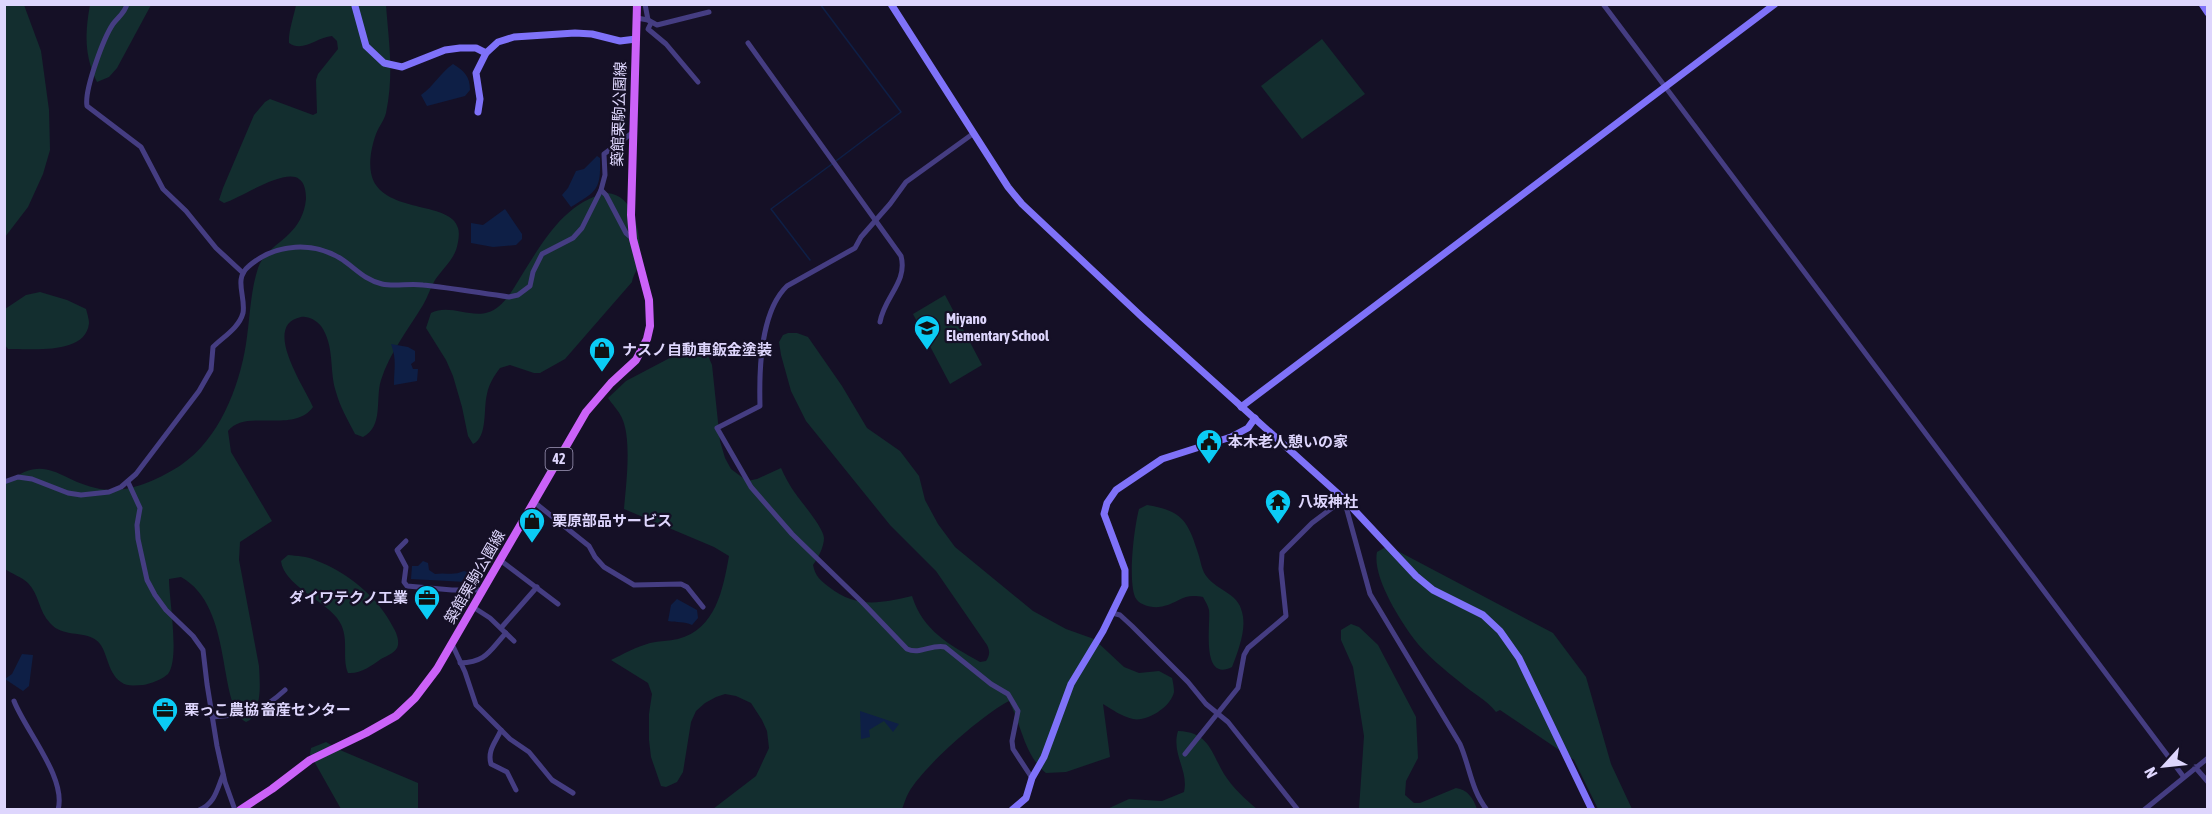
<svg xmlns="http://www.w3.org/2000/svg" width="2212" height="814" viewBox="0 0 2212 814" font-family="'Asap Condensed','Noto Sans JP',sans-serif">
	<rect width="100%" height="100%" fill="#151026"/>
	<g fill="#132e2f">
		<polygon points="5,5 24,5 41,51 49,110 50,150 43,174 28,207 5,237"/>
		<path d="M90,5H151L117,68L109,77L97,82C84,56 85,32 90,5Z"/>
		<path d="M296,5H386C389,44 394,74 386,113C384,121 379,126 376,134C371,148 367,168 374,182C391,213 451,202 458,228C460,234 458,244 456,250C452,261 441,271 435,280C430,288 428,297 423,305C408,330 390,352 381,380C375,399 384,426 363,437L355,434C348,420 340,407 336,392C329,370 335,346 321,326C316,320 308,316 301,317C261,325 305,388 313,407C294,434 245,408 228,431L231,452L272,521L240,542L239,560L259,666C260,685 262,704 250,720L246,722C216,705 235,607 181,577L169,579C169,599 180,659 168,674C163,679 150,684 143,685C136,685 127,687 121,682C106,672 108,648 96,640C82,630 63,638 50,623C39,612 39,594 28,583C22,577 12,574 5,569V484C48,451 57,481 100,489C128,494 158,480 181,465C219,439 239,388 246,344C250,319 250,293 258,268C267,242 302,239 306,199C306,192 305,183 299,179C285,168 240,198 224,203L219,200L223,188L254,115L265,102L270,99L313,115L317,113L316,80L318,74L338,49L337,41L332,36C317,37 303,53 289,43C288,32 294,16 296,5Z"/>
		<polygon points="1322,39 1365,94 1302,139 1261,86"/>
		<path d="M607,193C636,195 641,237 640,260C640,267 633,274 632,282L565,359L540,373H534L510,365L500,368C494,376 489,384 487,394C483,409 488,437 473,444L468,436L462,407L453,376L446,360L426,328L431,313C452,302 477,324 498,307C507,300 514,288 520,278C542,243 564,202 607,193Z"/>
		<path d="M40,292L67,300L86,309C87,313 89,319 89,323C86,356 30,348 8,349L5,345V309L26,295Z"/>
		<polygon points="945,295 982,365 950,384 913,314"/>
		<path d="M788,333H797L808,337L842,386L867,428L900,451L919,476L925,500L938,524L955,547L1033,611L1066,629L1094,639L1124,667L1139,673L1159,671L1172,678C1173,682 1174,688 1174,692C1171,707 1147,722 1133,719C1121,716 1113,710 1103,704L1110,757L1066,772L1046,773C1024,755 1022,726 1009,701C982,715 924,766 909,792C906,797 904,804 902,809H713L756,776L769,748L767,731L762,720L751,703L736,696L725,694L716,697L705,703L696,711L691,722L683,772L677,782L666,787L661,786L651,757L649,740V714L652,694L648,683L611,660C623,654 636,647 650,643C659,641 669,641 678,639C716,629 723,589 729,556L714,547L624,509C626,485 632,440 622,418C619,411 612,404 608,398L626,381L702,341L712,365L720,441L725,458L731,469L747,481L757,479L781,468C785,477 790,486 795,493C802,503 823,527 824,538C824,547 818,558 813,565C815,576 821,581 829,587C857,609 881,603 912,596C923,631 950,645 980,662L986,661C990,655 990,651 987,645L936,571L890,525L806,421L791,391L781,355L779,342L783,335Z"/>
		<path d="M1147,505C1183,511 1188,521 1199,556C1201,563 1202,571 1207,577C1218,591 1238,593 1242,612C1247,629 1238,651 1232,667C1200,683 1211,622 1209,610C1208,605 1205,601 1203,597C1183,593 1180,602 1164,606C1155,609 1139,606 1135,597C1128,579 1134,528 1139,509Z"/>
		<path d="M1384,548H1392L1553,633L1586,677L1611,764L1632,809H1598L1574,760L1500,710L1496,712C1486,699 1473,694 1461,683C1445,670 1426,655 1414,639C1399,619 1372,576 1377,552Z"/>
		<path d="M288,555C297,556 307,556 315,560C347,572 378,597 393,627C396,632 399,639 398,645C397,652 387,656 381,659C371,666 361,674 348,673C341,656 351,636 337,618C322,599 284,585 281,561Z"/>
		<path d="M1351,624L1359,627L1378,645L1416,717L1418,758L1406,781L1405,795L1414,803H1420L1456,788C1468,790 1473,798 1477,809H1359L1364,736L1353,667L1341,640V630Z"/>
		<path d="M1178,731C1209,732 1211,752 1224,774C1232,787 1246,800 1257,809L1105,810L1129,799L1162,801L1184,792C1189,770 1171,754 1178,731Z"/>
		<polygon points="326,742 340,750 418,783 418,809 341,809 310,754 311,748"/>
	</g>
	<g fill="#0e1f46">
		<path d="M453,64C464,71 470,76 470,90L465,96L427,106L421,95C434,86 440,73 453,64Z"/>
		<path d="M597,156L600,158C601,190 597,191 571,207L562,195L568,188L576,171L584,169Z"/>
		<polygon points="505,209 522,234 522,239 516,245 493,247 471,243 471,223 483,225"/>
		<path d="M391,344L408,347L415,351V361L411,364L413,369H418L417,381L394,385C394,368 397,360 391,344Z"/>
		<path d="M423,561L428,563L429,570L435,574C446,572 453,576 464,571L467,572L466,582L411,579L412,566H418Z"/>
		<path d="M677,599L697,610L698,618L692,625C684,621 677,623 668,621L671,605Z"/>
		<polygon points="22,654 33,655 29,686 23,691 5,679 12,674"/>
		<polygon points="860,711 899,724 893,732 884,721 869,730 870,737 861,739"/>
	</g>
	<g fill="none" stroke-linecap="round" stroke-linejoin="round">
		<g stroke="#0e1f46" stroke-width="1.5">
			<polyline points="820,4 901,112 836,161"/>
			<polyline points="810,260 771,209 832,164"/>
		</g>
		<g stroke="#453d82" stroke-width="5">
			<path d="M127,4C125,13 118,17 113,24C104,37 84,90 87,106L141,147L163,189L186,211L216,248L243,273"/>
			<polyline points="645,4 648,20"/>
			<polyline points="1603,4 2183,776"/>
			<polyline points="637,18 648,20 657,25 709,12"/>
			<polyline points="651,23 648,29 666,44 698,82"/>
			<path d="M748,43L901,256C908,282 884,297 880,322"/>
			<path d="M974,133L906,182L890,204L861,237L855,248L787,286C760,312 759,370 760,406L717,428L751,487L792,534L862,602L907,649C920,655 931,644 945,647L991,684L1008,694L1018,711L1012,741L1013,749L1032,778"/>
			<polyline points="601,190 606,195 626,233 633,239"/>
			<path d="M4,482L18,477L32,479L68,493L81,495L109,492L121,487L136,474L199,391L211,370L213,347C223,337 239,328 243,313C246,296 233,279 249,266C276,243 314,241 343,260C356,269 365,280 382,284C395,287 409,283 423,285C452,288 480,293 509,297L518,295L530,286L533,272L542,254L573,238L582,228L601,190L605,175L604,154L632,133"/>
			<polyline points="128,482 140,508 137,525 138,539 147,580 155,595 166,610 193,636 203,650 207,684 217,746 225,782 235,810"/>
			<polyline points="534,502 589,546 595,557 604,567 634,585 681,584 687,587 703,607"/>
			<path d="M1345,503L1370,594L1460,744C1470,767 1471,790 1487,810"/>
			<polyline points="406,541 397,550 406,567 404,582 407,586 452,590 483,590"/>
			<polyline points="500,560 558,604"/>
			<polyline points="473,607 490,618 514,641"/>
			<polyline points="1112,613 1120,615 1132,626 1188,682 1206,704 1228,722 1298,810"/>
			<polyline points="501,628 537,587"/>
			<polyline points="452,644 465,672 476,705 510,739 529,752 552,780 573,793"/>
			<path d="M460,663C487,662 489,651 506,633"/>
			<path d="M14,701C25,730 67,778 58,810"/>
			<path d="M212,717C246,714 258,715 285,690"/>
			<path d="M501,730C496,742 487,750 491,764L507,772L516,790"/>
			<polyline points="1185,754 1238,688 1244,655 1248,648 1286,616 1281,569 1282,553 1312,523 1344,499"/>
			<polyline points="2195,767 2208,782"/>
			<path d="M199,810C215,804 217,789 223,775"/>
			<polyline points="2144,810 2208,758"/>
		</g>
		<g stroke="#7f72f9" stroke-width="7">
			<polyline points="891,4 1008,187 1022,204 1142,317 1344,499 1416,576 1433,590 1483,615 1500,631 1519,658 1592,810"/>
			<polyline points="2202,4 2208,13"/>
			<polyline points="355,6 366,46 384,63 402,67 445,50 460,48 476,48 486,53"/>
			<polyline points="478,112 480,99 476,73 486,53 498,42 514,37 575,33 592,34 620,41 636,39"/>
			<polyline points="1241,407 1775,4"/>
			<polyline points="1012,810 1026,798 1032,778 1044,757 1071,684 1103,631 1125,586 1125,570 1104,514 1107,503 1116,490 1162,459 1231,437 1248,428 1255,418"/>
		</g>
		<polyline stroke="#cb62f8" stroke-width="8" points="240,810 272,789 310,760 366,733 396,716 415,698 437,669 586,412 611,383 636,360 647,339 650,326 649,300 633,239 631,215 637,4"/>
	</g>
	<defs>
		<g id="school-pin" transform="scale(1.35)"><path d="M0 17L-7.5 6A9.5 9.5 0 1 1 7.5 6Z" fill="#0bccf5" stroke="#151026"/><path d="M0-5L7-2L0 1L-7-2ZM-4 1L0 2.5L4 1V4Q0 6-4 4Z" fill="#111"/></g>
		<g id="shop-pin" transform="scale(1.35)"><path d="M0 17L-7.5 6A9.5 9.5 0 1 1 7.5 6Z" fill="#0bccf5" stroke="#151026"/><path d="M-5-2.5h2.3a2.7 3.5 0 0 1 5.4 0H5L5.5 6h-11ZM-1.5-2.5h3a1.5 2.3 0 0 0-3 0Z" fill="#111"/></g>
		<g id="civic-pin" transform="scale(1.35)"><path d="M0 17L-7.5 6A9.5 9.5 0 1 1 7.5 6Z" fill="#0bccf5" stroke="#151026"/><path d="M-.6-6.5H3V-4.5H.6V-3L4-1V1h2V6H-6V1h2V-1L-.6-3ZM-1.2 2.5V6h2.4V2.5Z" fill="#111"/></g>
		<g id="temple-pin" transform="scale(1.35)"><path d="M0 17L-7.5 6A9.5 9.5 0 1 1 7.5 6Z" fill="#0bccf5" stroke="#151026"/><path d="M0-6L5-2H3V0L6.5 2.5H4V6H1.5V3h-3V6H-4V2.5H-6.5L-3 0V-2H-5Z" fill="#111"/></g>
		<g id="office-pin" transform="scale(1.35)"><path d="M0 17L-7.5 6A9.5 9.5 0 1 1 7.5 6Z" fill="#0bccf5" stroke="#151026"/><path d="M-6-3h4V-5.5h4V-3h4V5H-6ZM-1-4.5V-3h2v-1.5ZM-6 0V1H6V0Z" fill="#111"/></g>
	</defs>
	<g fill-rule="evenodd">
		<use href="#school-pin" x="927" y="328"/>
		<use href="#shop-pin" x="602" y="350"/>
		<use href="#civic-pin" x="1209" y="442"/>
		<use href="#temple-pin" x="1278" y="502"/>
		<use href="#shop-pin" x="532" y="521"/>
		<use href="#office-pin" x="427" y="598"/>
		<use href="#office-pin" x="165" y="710"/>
	</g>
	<g text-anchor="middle" stroke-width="4.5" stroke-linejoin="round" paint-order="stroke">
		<rect fill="#151026" stroke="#a29bbc" stroke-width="1.5" x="545.5" y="448" width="27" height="22" rx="4.5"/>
		<g font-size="14" font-weight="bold" fill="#ded6fd">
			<text x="559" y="464">42</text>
		</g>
		<g font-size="15" fill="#ded6fd" stroke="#151026">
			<text transform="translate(619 114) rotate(-88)" y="5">築館栗駒公園線</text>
			<text transform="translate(475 577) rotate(-60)" y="5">築館栗駒公園線</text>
		</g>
		<g font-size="15" font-weight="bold" fill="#ded6fd" stroke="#151026" text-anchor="start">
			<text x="946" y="324">Miyano<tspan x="946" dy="17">Elementary School</tspan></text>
			<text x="622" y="355">ナスノ自動車鈑金塗装</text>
			<text x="1228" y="447">本木老人憩いの家</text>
			<text x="1298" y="507">八坂神社</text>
			<text x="552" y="526">栗原部品サービス</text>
			<text x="408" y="603" text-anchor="end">ダイワテクノ工業</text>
			<text x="184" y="715">栗っこ農協 畜産センター</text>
		</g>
	</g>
	<rect width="2212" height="814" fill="none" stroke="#ded6fd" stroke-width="12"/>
	<g transform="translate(2164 766) rotate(243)" stroke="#151026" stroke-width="4.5" paint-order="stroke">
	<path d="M0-4.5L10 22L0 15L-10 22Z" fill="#ded6fd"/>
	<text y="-9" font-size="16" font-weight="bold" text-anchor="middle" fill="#ded6fd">N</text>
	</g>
</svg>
